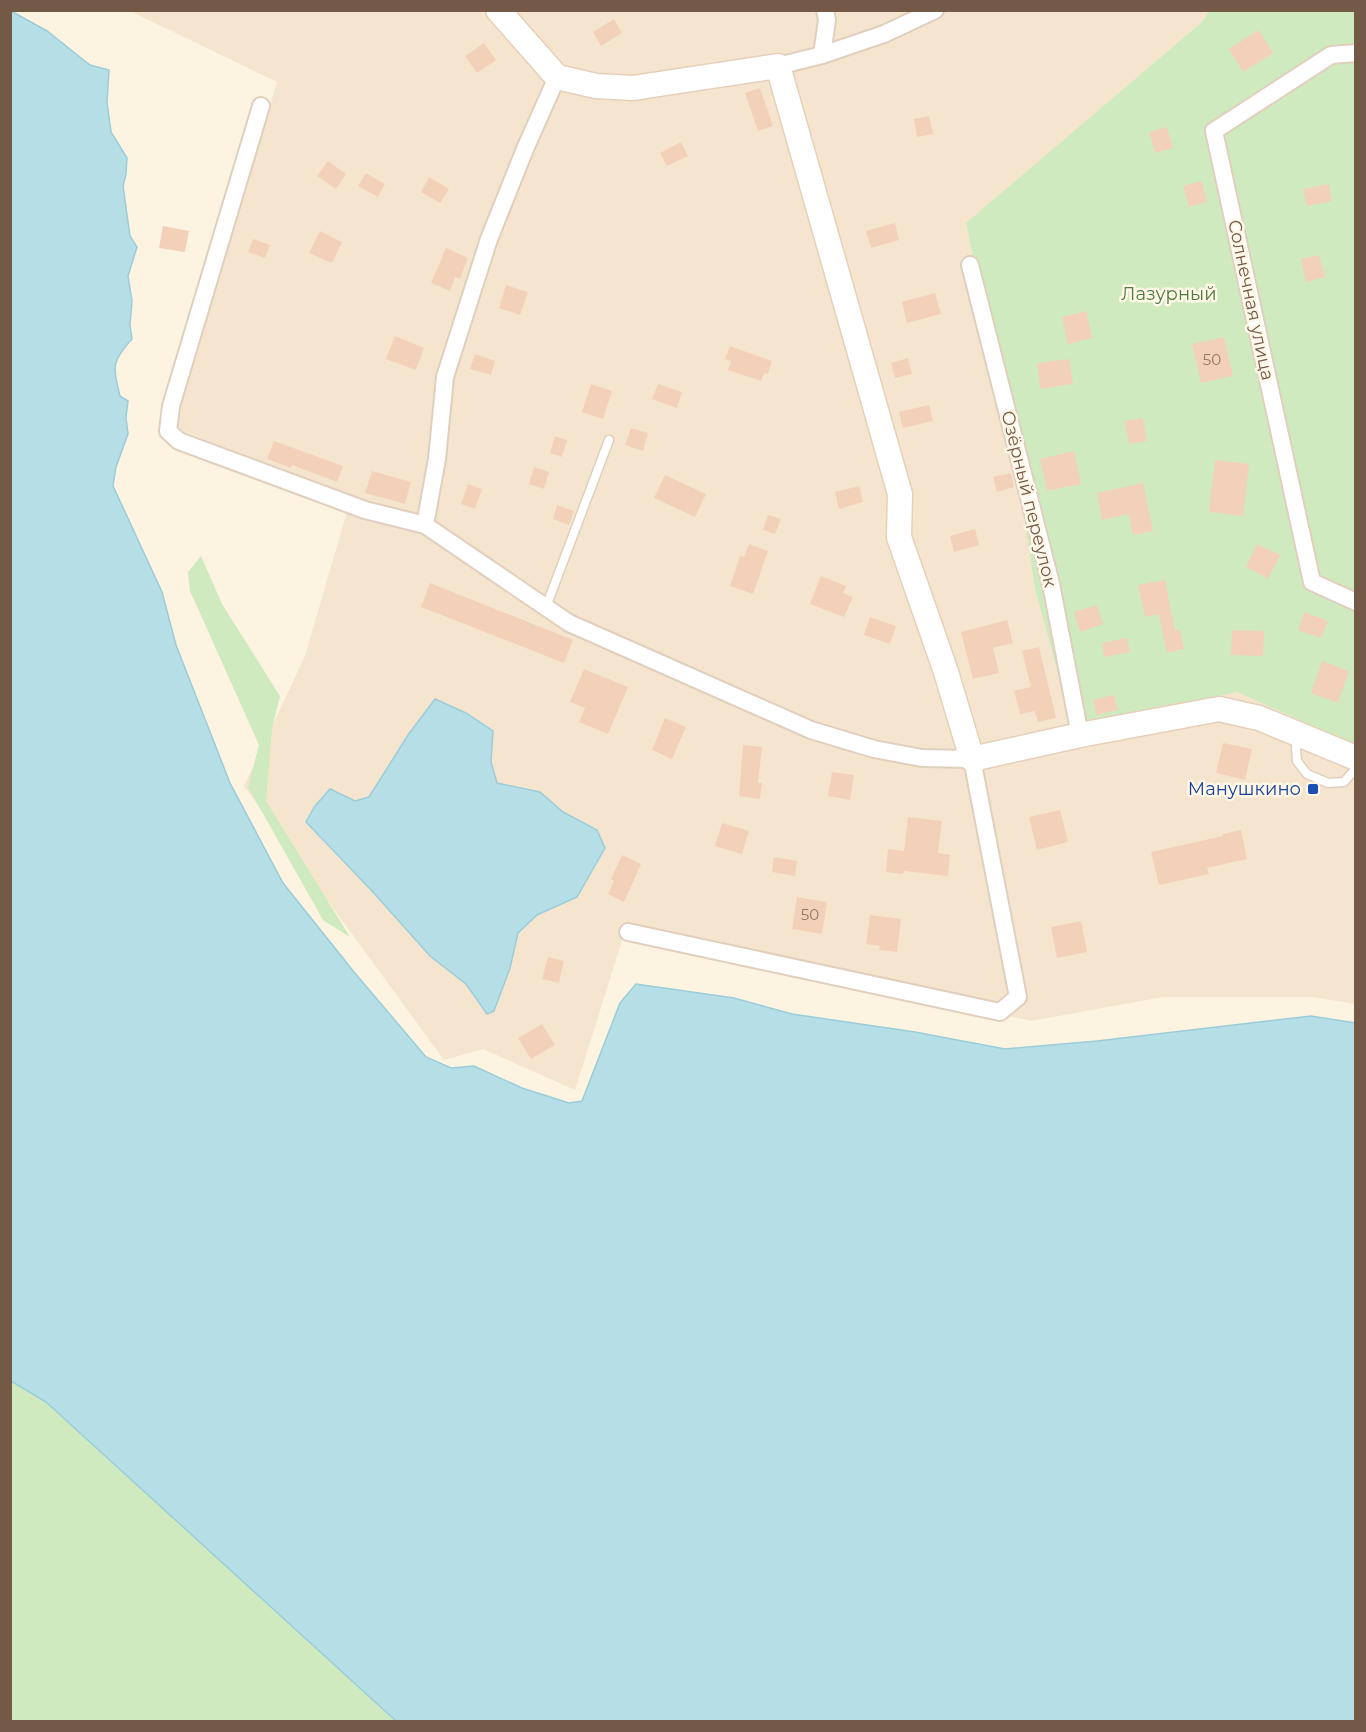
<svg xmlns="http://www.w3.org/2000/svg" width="1366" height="1732" viewBox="0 0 1366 1732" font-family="Montserrat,sans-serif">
	<rect width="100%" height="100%" fill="#fdf3e1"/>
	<polygon fill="#f5e5cf" points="130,11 1209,11 1202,22 966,224 1022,504 1035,589 1073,728 1237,692 1355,745 1355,1004 1312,997 1163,997 1031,1021 626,928 575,1090 483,1049 444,1060 244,786 305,656 351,498 174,427 277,82"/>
	<g fill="#cfeabf">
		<polygon points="1209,11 1355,11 1355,745 1237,692 1073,729 1035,589 1022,504 966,223 1202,22"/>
		<polygon points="201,556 222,604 280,696 272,729 266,801 350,937 323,920 248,787 259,745 190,591 188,572"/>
		<polygon points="10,1381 46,1402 396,1721 11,1721"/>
	</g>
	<g fill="#b5dee7" stroke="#9bcdd9" stroke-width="1.5">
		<path d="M11,11L47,31L90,65L109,70L107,102L111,132L127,158L126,174L123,186L130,236L137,247L128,276L132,301L130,325L132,339C111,362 113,367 120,396L128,401L126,418L128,434L116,467L113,486L162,592L176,645L230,783L283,883L354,972L426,1057L451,1068L474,1066L522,1088L569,1103L582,1101L620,1003L636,984L734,998L792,1014L915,1032L1005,1049L1097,1041L1311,1016L1355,1023V1721H396L46,1402L11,1381Z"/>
		<polygon points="435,699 466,713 493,731 491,762 497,783 540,792 563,812 597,830 605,848 577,897 537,915 518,933 510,968 494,1011 487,1014 466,984 430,956 372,891 306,822 315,806 330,789 355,801 369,797 408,735"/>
	</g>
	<g fill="#f3d1b8">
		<polygon points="614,19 622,33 601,46 593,32"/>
		<polygon points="1259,30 1273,53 1243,72 1229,49"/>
		<polygon points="484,43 496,60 477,73 465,56"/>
		<polygon points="760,88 773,126 758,131 745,93"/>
		<polygon points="929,116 933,134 917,137 914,119"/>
		<polygon points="1167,127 1173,148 1155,153 1149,132"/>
		<polygon points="681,142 688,156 667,166 660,153"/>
		<polygon points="328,161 346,174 336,189 317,176"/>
		<polygon points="366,173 385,184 378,197 358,186"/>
		<polygon points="429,177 449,189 440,203 421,192"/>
		<polygon points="1202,181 1207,202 1189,207 1183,186"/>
		<polygon points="1329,184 1332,201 1307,206 1303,189"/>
		<polygon points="895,223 899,240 871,248 866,231"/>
		<polygon points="163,226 189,231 185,252 159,248"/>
		<polygon points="320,231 342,242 332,263 309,253"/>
		<polygon points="253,239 270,245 265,258 248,252"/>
		<polygon points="446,248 468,258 460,279 455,277 450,291 431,283"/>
		<polygon points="1319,255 1325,277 1306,282 1301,259"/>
		<polygon points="506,285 528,292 520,315 499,308"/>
		<polygon points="935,293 941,314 907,323 902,302"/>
		<polygon points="1086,311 1092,338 1068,344 1062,317"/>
		<polygon points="395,336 424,348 416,370 386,359"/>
		<polygon points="1224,337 1233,376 1201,383 1192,344"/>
		<polygon points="730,346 772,361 768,374 764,373 761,381 728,370 731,361 725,359"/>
		<polygon points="475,354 495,361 491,375 470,369"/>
		<polygon points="908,358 912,374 895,378 891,363"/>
		<polygon points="1069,359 1073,384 1040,389 1037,363"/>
		<polygon points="591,384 612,391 603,419 582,412"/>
		<polygon points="658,384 682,392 677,408 652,399"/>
		<polygon points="929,405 933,421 903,428 899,412"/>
		<polygon points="1143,418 1147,441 1129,444 1124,421"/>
		<polygon points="631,428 648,433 643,451 625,445"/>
		<polygon points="555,436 567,440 562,457 550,453"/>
		<polygon points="274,441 343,466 337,482 292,465 291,468 267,459"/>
		<polygon points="1074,451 1081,484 1047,491 1040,459"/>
		<polygon points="1215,460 1249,464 1243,516 1209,512"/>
		<polygon points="534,467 549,472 544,489 529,484"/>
		<polygon points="372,471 411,482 405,504 365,493"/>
		<polygon points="1011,473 1014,487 997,492 993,477"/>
		<polygon points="665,475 706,494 695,517 654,498"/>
		<polygon points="1143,483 1153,531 1133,535 1129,514 1102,520 1097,493"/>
		<polygon points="468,484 482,489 475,509 461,504"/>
		<polygon points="859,486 863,502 839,509 835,492"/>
		<polygon points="557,505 574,511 569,525 553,519"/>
		<polygon points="768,515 781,519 775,534 763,530"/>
		<polygon points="975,529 979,545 954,552 950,536"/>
		<polygon points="749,544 768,551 753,594 730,586 740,556 744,557"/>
		<polygon points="1257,544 1280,555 1268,579 1246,567"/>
		<polygon points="821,576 846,586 843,593 853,597 844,617 810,604"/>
		<polygon points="1165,580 1175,631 1180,630 1184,649 1167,653 1159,614 1145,617 1138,585"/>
		<polygon points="430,583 573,640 564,663 421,607"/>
		<polygon points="1097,605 1103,624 1080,632 1074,612"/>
		<polygon points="1304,612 1328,621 1321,638 1298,630"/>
		<polygon points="870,617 896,626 890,644 864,635"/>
		<polygon points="1007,620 1013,643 993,648 999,673 973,679 961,632"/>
		<polygon points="1232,630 1264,631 1263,656 1231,655"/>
		<polygon points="1127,638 1130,652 1104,657 1102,643"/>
		<polygon points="1039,647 1056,718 1038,722 1035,711 1020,714 1014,691 1031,687 1022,651"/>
		<polygon points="1322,661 1349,671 1338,703 1311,693"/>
		<polygon points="584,669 628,687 608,734 579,722 585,708 570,702"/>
		<polygon points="1114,695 1118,710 1096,715 1093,700"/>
		<polygon points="665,718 686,727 672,759 652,750"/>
		<polygon points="1223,743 1252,749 1245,780 1216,773"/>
		<polygon points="743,745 762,747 758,783 762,783 760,799 739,796"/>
		<polygon points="832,772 854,775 850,800 828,796"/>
		<polygon points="1060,810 1068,842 1037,850 1029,817"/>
		<polygon points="908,817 942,821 938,853 950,855 948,876 904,871 903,874 886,872 888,849 904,851"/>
		<polygon points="722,823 749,831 742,854 715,846"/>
		<polygon points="1241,830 1247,859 1207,868 1209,874 1159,885 1151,852 1223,836 1223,834"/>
		<polygon points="622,855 641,864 624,902 608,894 614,881 611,879"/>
		<polygon points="774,857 797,861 795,876 772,872"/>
		<polygon points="797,897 827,902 822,934 792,929"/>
		<polygon points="870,915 901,919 897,952 879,950 880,946 866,944"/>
		<polygon points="1081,921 1087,952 1057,958 1051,927"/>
		<polygon points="548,957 564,961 559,983 542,979"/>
		<polygon points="542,1024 555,1045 531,1059 518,1038"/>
	</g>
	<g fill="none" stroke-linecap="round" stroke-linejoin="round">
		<g stroke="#e1cfbd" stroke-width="11">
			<g id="lane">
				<polyline points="546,607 609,440"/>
				<polyline points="1295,735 1297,761 1307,774 1328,783 1344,782 1356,768"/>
			</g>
		</g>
		<g stroke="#e1cfbd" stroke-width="20">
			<g id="street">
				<polyline points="1356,53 1331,55 1214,131 1312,582 1356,602"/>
				<polyline points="822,55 827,20 825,10"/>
				<polyline points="778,66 822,55 884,34 935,10"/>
				<polyline points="261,106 171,406 168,431 179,441 365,510 425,525 569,623 811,730 874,749 922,758 972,759 1018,997 1000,1012 628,932"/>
				<polyline points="970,265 1051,584 1080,735"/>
				<polyline points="425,525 437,459 445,377 489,239 525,149 557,77"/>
			</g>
		</g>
		<g stroke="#e6d0ba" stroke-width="27">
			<polyline id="secondary" points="498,10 557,77 596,86 633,88 778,66 900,494 899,537 946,672 972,759 1080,735 1219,709 1259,718 1356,758"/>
		</g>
		<use href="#lane" stroke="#fff" stroke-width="8"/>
		<use href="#street" stroke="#fff" stroke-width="16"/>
		<use href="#secondary" stroke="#fff" stroke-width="24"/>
	</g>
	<rect fill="#1a4fb4" stroke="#fff7e8" stroke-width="2" x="1307" y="783" width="12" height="12" rx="3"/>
	<g text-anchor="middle" stroke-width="5" stroke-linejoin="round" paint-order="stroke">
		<g font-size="15" fill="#947763">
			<text x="1212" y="365">50</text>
			<text x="810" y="920">50</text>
		</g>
		<g font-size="18" fill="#4f7b3f" stroke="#fff7e8">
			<text x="1169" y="300">Лазурный</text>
		</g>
		<g font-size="18" fill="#745947" stroke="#fff7e8">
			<text transform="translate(1251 300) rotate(78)" y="6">Солнечная улица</text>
			<text transform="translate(1029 499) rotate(76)" y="6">Озёрный переулок</text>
		</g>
		<g font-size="18" fill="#164399" stroke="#fff7e8" text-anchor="end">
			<text x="1301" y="795">Манушкино</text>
		</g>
	</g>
	<rect width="1366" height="1732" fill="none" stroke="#745947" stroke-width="24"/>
</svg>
